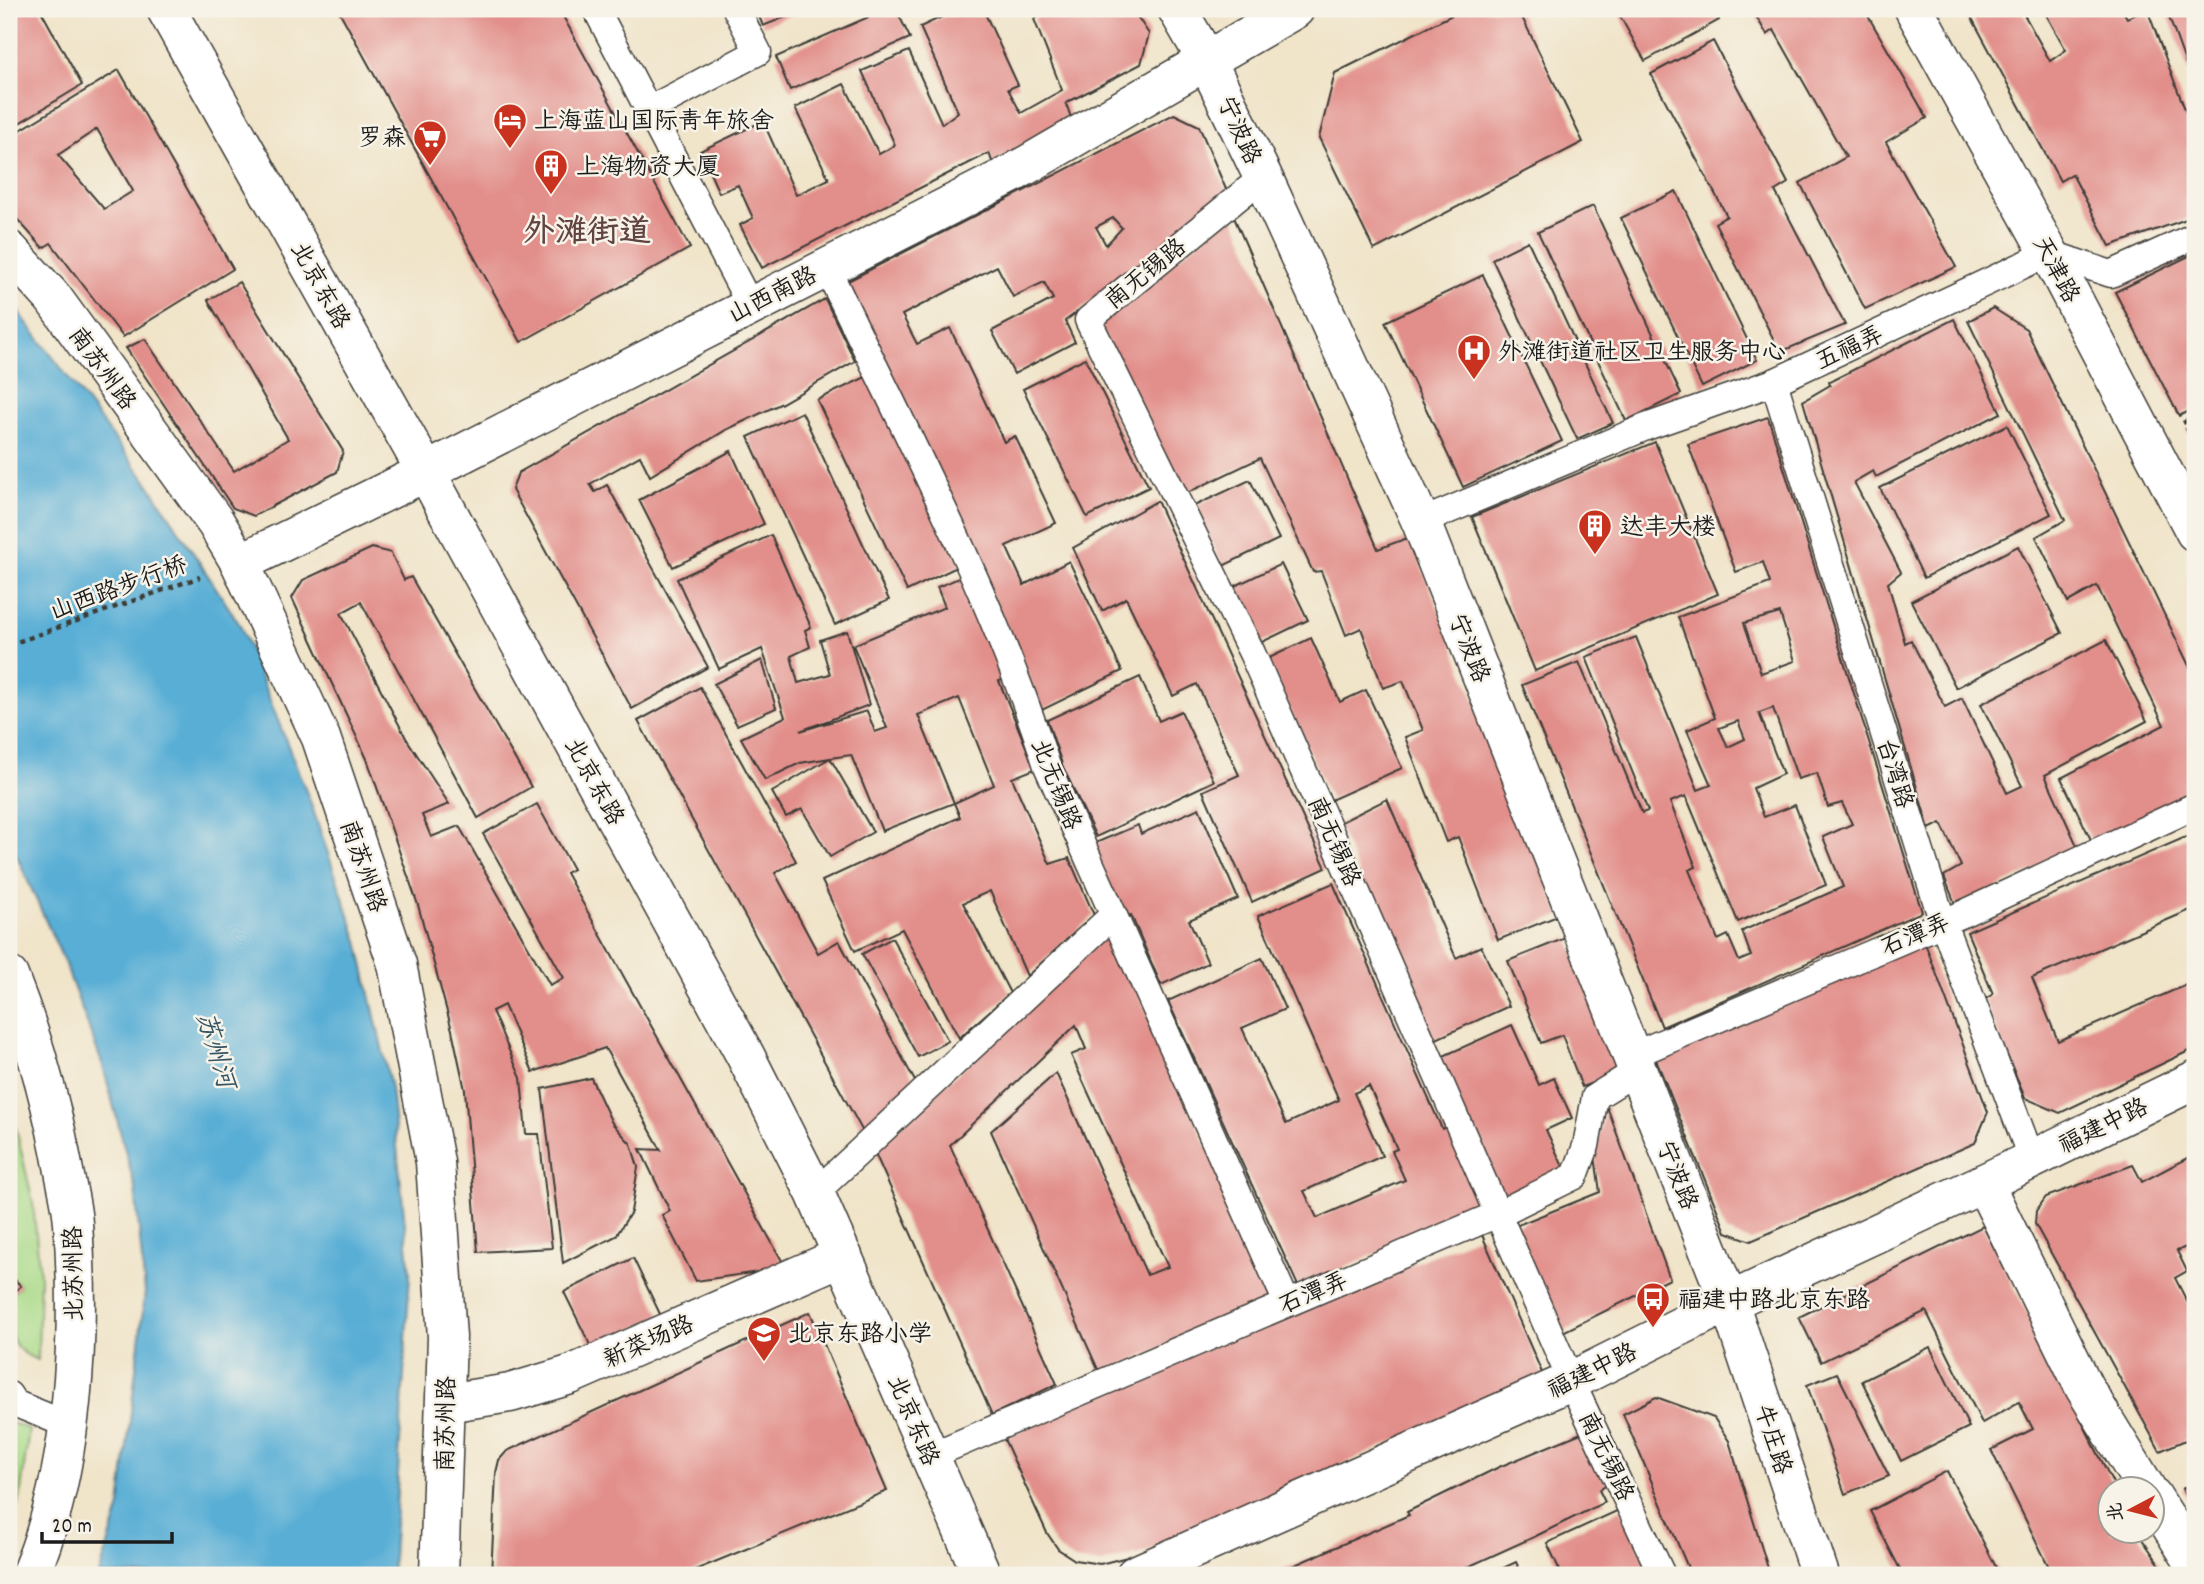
<svg xmlns="http://www.w3.org/2000/svg" width="2204" height="1584" viewBox="0 0 2204 1584" font-family="Dekko,'LXGW WenKai TC',sans-serif">
	<rect width="100%" height="100%" fill="#f7f3e8"/>
	<filter id="ink" filterUnits="userSpaceOnUse"><feTurbulence type="fractalNoise" baseFrequency=".0143" numOctaves="2"/><feDisplacementMap in="SourceGraphic" scale="14" xChannelSelector="R" yChannelSelector="G"/><feConvolveMatrix kernelMatrix="1 2 1 2 8 2 1 2 1" color-interpolation-filters="sRGB"/></filter>
	<filter id="wash" filterUnits="userSpaceOnUse"><feTurbulence type="fractalNoise" baseFrequency=".00686" numOctaves="4" result="noise"/><feDisplacementMap in="SourceGraphic" scale="28" xChannelSelector="R" yChannelSelector="G"/><feGaussianBlur stdDeviation="1.57" result="paint"/><feColorMatrix in="noise" values="0 0 0 0 0 0 0 0 0 0 0 0 0 0 0 0 0 1.4 0 .05"/><feComposite in="paint" operator="in"/></filter>
	<g filter="url(#wash)">
		<rect width="100%" height="100%" fill="#f0e4c9"/>
		<g fill="#aada89" stroke="#637b52" stroke-width="2">
			<path d="M9,1097L33,1203L40,1276L38,1360C5,1348 9,1327 9,1296L20,1286L9,1274L14,1219L9,1200Z"/>
			<polygon points="9,1422 29,1429 20,1499 9,1537"/>
		</g>
		<polygon fill="#58aed5" stroke="#3a6578" stroke-width="2" points="9,299 150,486 240,625 310,801 358,941 391,1088 410,1273 392,1575 99,1575 120,1506 145,1292 135,1188 103,1066 63,959 9,839"/>
		<g id="blocks">
			<g fill="#e28e8a" fill-rule="evenodd">
				<polygon points="9,9 40,9 82,85 19,123 9,104"/>
				<polygon points="338,9 559,9 690,248 521,342"/>
				<polygon points="756,9 806,9 763,26"/>
				<polygon points="887,9 896,9 910,38 790,90 776,57"/>
				<polygon points="959,9 983,9 1018,85 1008,89 1021,113 1062,90 1034,19 1045,9 1132,9 1149,34 1141,64 1066,103 1071,118 993,164 989,153 762,268 740,225 753,218 738,185 719,193 700,151 763,121 796,195 829,179 795,108 844,84 879,154 895,145 862,71 909,51 942,124 958,112 920,27"/>
				<polygon points="1464,9 1518,9 1583,142 1374,250 1319,138 1335,73"/>
				<polygon points="1616,9 1713,9 1719,20 1645,61"/>
				<polygon points="1752,9 1864,9 1927,118 1886,142 1956,267 1865,309 1800,183 1846,157 1774,30 1767,35"/>
				<polygon points="1967,9 2021,9 2050,61 2066,50 2043,9 2122,9 2127,18 2147,9 2195,136 2195,216 2110,246 2072,174 2060,181"/>
				<polygon points="2166,9 2195,9 2195,89"/>
				<polygon points="1713,41 1788,183 1775,191 1845,325 1780,352 1715,223 1727,216 1651,74"/>
				<path d="M119,70L233,269L123,337L51,243L43,248L9,210V137ZM97,129L133,191L104,209L58,155Z"/>
				<path d="M1174,114L1199,126L1228,194L1149,259L1065,321L1075,342L1014,374L992,331L1053,299L1044,282L1013,297L997,266L902,315L917,344L950,328L1004,442L1015,436L1056,523L1006,546L1024,585L1069,561L1122,671L1042,710L1017,648L844,283ZM1113,218L1122,228L1106,245L1096,227Z"/>
				<polygon points="1676,191 1757,360 1702,387 1621,218"/>
				<polygon points="1593,206 1681,394 1626,421 1538,232"/>
				<polygon points="1233,215 1378,549 1410,537 1560,915 1498,940 1458,837 1446,842 1405,737 1423,730 1403,681 1383,688 1361,628 1346,635 1321,571 1313,572 1260,458 1185,494 1097,321"/>
				<polygon points="1528,241 1613,423 1577,439 1492,259"/>
				<polygon points="2195,253 2195,408 2179,416 2115,292"/>
				<polygon points="1483,275 1562,441 1463,487 1385,322"/>
				<polygon points="239,282 343,451 337,472 254,516 233,508 126,348 145,339 234,471 288,439 208,300"/>
				<polygon points="825,299 855,361 782,403 726,430 650,476 640,456 590,484 595,492 607,485 708,667 632,709 512,490 518,473"/>
				<polygon points="1993,308 2026,329 2195,678 2195,794 2094,846 2061,778 2164,725 2097,586 2068,602 2036,537 2065,520 1968,321"/>
				<polygon points="1954,319 2001,413 1876,477 1873,471 1854,482 1901,572 1888,583 1905,643 1911,640 1945,707 1962,698 2007,793 2022,786 1981,704 2106,640 2147,721 2045,775 2079,850 1956,906 1944,876 1961,866 1941,823 1929,829 1803,401 1830,385 1829,382"/>
				<polygon points="1085,358 1149,487 1087,517 1023,389"/>
				<polygon points="872,374 961,565 907,591 817,400"/>
				<polygon points="802,412 889,600 835,625 748,437"/>
				<path d="M1768,417L1922,912L1662,1027L1522,685L1579,662L1642,813L1648,811L1586,657L1636,637L1698,790L1711,785L1687,730L1715,718L1678,617L1770,583L1763,562L1736,572L1688,444ZM1780,613L1795,661L1761,673L1744,623ZM1773,708L1798,779L1817,773L1828,807L1842,803L1852,824L1823,837L1843,887L1742,931L1751,956L1739,961L1728,935L1718,940L1689,870L1696,867L1670,802L1686,796L1738,922L1826,885L1795,805L1764,817L1753,788L1783,774L1759,713ZM1738,721L1745,739L1728,747L1719,728Z"/>
				<polygon points="2007,425 2051,514 1924,578 1880,488"/>
				<polygon points="2195,425 2195,447 2186,429"/>
				<polygon points="1655,442 1718,594 1535,671 1472,517"/>
				<polygon points="731,451 764,524 673,567 639,500"/>
				<polygon points="1250,480 1279,539 1223,566 1194,506"/>
				<polygon points="1157,501 1326,868 1252,902 1203,791 1239,775 1197,684 1173,696 1126,598 1102,611 1073,548"/>
				<polygon points="771,535 811,627 805,630 810,647 791,656 798,683 830,674 820,640 847,631 869,705 800,731 867,711 875,732 887,728 853,645 945,607 937,587 966,575 1008,678 999,681 1035,769 1012,778 1050,864 1069,858 1094,915 1027,976 990,891 963,903 1010,993 959,1038 902,929 855,951 822,881 960,817 954,803 994,785 959,698 918,715 954,803 882,831 851,755 830,758 873,832 830,857 802,809 786,817 772,792 830,758 800,763 765,780 741,738 785,717 762,649 719,669 677,579"/>
				<polygon points="2018,546 2062,633 1956,688 1911,601"/>
				<polygon points="372,548 391,553 404,580 411,577 531,787 478,818 361,602 341,613 406,738 449,804 422,815 431,837 459,826 550,985 564,978 483,834 537,804 573,869 566,873 786,1268 696,1281 662,1215 670,1211 640,1149 661,1150 605,1048 533,1072 504,1005 492,1011 521,1078 526,1134 539,1134 552,1248 478,1252 465,1090 452,1030 418,905 367,759 292,598 303,580"/>
				<polygon points="1281,564 1308,620 1260,643 1233,587"/>
				<polygon points="1311,638 1340,702 1366,690 1402,768 1331,800 1267,659"/>
				<polygon points="762,660 776,708 737,725 714,684"/>
				<polygon points="1140,677 1159,721 1181,711 1214,781 1096,837 1063,767 1047,720"/>
				<polygon points="700,687 796,861 775,873 818,953 839,941 916,1083 863,1132 638,721"/>
				<polygon points="1387,799 1456,958 1481,946 1509,1006 1432,1041 1337,824"/>
				<polygon points="1199,808 1238,899 1189,920 1208,963 1161,985 1131,915 1123,918 1093,844 1138,825 1141,834"/>
				<polygon points="2195,833 2195,908 2032,978 2058,1041 2195,981 2195,1048 2060,1113 2025,1098 1984,1000 1993,994 1967,932"/>
				<path d="M1333,883L1442,1129L1446,1127L1488,1204L1299,1288L1168,1001L1262,958L1285,1009L1242,1028L1286,1124L1339,1100L1258,916ZM1369,1086L1397,1149L1392,1151L1405,1180L1317,1218L1304,1191L1382,1156L1354,1093Z"/>
				<polygon points="1111,931 1275,1299 1100,1374 991,1131 1056,1073 1147,1275 1168,1267 1071,1055 1086,1049 1076,1025 950,1145 1057,1384 992,1415 874,1151"/>
				<polygon points="1922,935 1988,1112 1975,1143 1751,1241 1726,1232 1655,1057"/>
				<polygon points="1568,937 1622,1071 1582,1087 1562,1035 1541,1043 1508,961"/>
				<polygon points="892,938 948,1041 918,1057 862,954"/>
				<polygon points="1512,1025 1539,1085 1554,1078 1572,1118 1546,1130 1565,1171 1501,1201 1439,1058"/>
				<polygon points="591,1078 612,1123 631,1144 638,1167 631,1212 616,1236 563,1263 542,1089"/>
				<polygon points="1606,1104 1670,1279 1559,1334 1515,1226 1600,1192 1595,1156"/>
				<polygon points="2195,1154 2195,1243 2177,1251 2187,1271 2175,1278 2195,1317 2195,1436 2160,1451 2035,1224 2036,1211 2046,1197 2133,1165 2142,1182"/>
				<polygon points="1983,1226 2116,1489 2110,1490 2110,1532 2137,1532 2167,1575 2053,1575 1991,1450 2033,1429 2019,1402 1982,1423 1926,1311 1821,1362 1799,1317"/>
				<polygon points="1482,1235 1543,1375 1143,1553 1100,1564 1075,1560 1058,1549 1047,1533 1004,1439 1078,1401"/>
				<polygon points="633,1258 661,1316 592,1349 564,1292"/>
				<polygon points="9,1274 21,1286 9,1296"/>
				<polygon points="810,1312 887,1491 683,1575 491,1575 496,1473 499,1460 507,1451"/>
				<polygon points="1930,1347 1969,1427 1901,1461 1862,1381"/>
				<polygon points="1837,1373 1889,1476 1845,1494 1807,1385"/>
				<polygon points="1656,1397 1714,1418 1729,1441 1770,1575 1691,1575 1623,1414"/>
				<polygon points="1581,1433 1607,1485 1599,1490 1605,1502 1534,1537 1450,1575 1272,1575 1409,1515 1407,1512 1499,1467"/>
				<polygon points="1947,1471 2000,1575 1903,1575 1870,1511"/>
				<polygon points="2195,1482 2195,1512 2182,1489"/>
				<polygon points="1621,1509 1652,1575 1562,1575 1547,1543"/>
				<polygon points="1516,1562 1522,1575 1488,1575"/>
			</g>
		</g>
	</g>
	<g filter="url(#ink)">
		<use href="#blocks" fill-opacity="0" stroke="#3c3a36" stroke-width="2"/>
		<g fill="none" stroke-linecap="round" stroke-linejoin="round">
			<g stroke="#3c3a36" stroke-width="29">
				<g id="service">
					<polyline points="596,9 750,305"/>
					<polyline points="650,109 758,52 736,9"/>
					<polyline points="1263,177 1088,320 1252,653 1571,1381 1662,1575"/>
					<path d="M826,266C904,430 992,593 1047,766L1287,1303"/>
					<polyline points="1774,382 1943,923 2032,1160"/>
					<polyline points="1421,522 1646,427 1774,382 2049,253 2111,274 2195,236"/>
					<polyline points="1631,1056 1943,923 2195,806"/>
					<polyline points="815,1193 1112,916"/>
					<polyline points="9,1395 14,1403 68,1425"/>
					<polyline points="930,1456 1500,1213 1575,1176 1586,1146 1595,1097 1637,1071"/>
				</g>
			</g>
			<g stroke="#3c3a36" stroke-width="41">
				<g id="minor">
					<polyline points="1177,9 1206,59 1263,177 1421,522 1729,1302 1820,1575"/>
					<polyline points="1914,9 2049,253 2195,532"/>
					<polyline points="9,250 53,298 216,523 240,563 321,738 397,964 435,1162 447,1337 439,1575"/>
					<polyline points="240,563 426,472 1013,173 1295,9"/>
					<path d="M9,976C34,1039 52,1104 64,1171C67,1188 72,1206 73,1223C81,1335 74,1471 30,1575"/>
					<polyline points="1984,1183 2084,1387 2147,1490"/>
					<polyline points="446,1403 510,1393 570,1375 843,1256"/>
					<polyline points="2152,1496 2195,1564"/>
				</g>
			</g>
			<g stroke="#3c3a36" stroke-width="41">
				<polyline id="tertiary" points="1135,1575 1571,1381 1729,1302 1984,1183 2195,1080"/>
			</g>
			<g stroke="#3c3a36" stroke-width="41">
				<polyline id="secondary" points="166,9 426,472 745,1055 815,1193 982,1575"/>
			</g>
			<g stroke="#3c3a36" stroke-width="4.5" stroke-dasharray="5 5" stroke-linecap="butt">
				<polyline points="2183,423 2195,417"/>
				<polyline points="9,645 200,577"/>
			</g>
			<use href="#service" stroke="#fff" stroke-width="26"/>
			<use href="#minor" stroke="#fff" stroke-width="38"/>
			<use href="#tertiary" stroke="#fff" stroke-width="38"/>
			<use href="#secondary" stroke="#fff" stroke-width="38"/>
		</g>
	</g>
	<defs>
		<g id="hotel-pin" transform="scale(1.75)"><path d="M0 17L-7.5 6A9.5 9.5 0 1 1 7.5 6Z" fill="#c8321e" stroke="#f7f3e8"/><path d="M-6-4.5h1.5V1H6V5H4.5V3h-9V5H-6ZM-4 0a1.8 1.8 0 1 1 3.6 0ZM.5 0V-2.5h3Q6-2.5 6 0Z" fill="#fff"/></g>
		<g id="supermarket-pin" transform="scale(1.75)"><path d="M0 17L-7.5 6A9.5 9.5 0 1 1 7.5 6Z" fill="#c8321e" stroke="#f7f3e8"/><path d="M-6-5.5h2.5l.6 2H6L4.5 2H-2.5L-4.4-4H-6ZM-1.5 3.2a1.3 1.3 0 1 0 .1 0ZM3 3.2a1.3 1.3 0 1 0 .1 0Z" fill="#fff"/></g>
		<g id="building-pin" transform="scale(1.75)"><path d="M0 17L-7.5 6A9.5 9.5 0 1 1 7.5 6Z" fill="#c8321e" stroke="#f7f3e8"/><path d="M-4-6H4V6H1V3H-1V6H-4ZM-2.5-4.3h1.7v1.8h-1.7ZM.8-4.3h1.7v1.8H.8ZM-2.5-1h1.7V.8h-1.7ZM.8-1h1.7V.8H.8Z" fill="#fff"/></g>
		<g id="hospital-pin" transform="scale(1.75)"><path d="M0 17L-7.5 6A9.5 9.5 0 1 1 7.5 6Z" fill="#c8321e" stroke="#f7f3e8"/><path d="M-5-5h3v3.5h4V-5h3V5h-3V1.5h-4V5h-3Z" fill="#fff"/></g>
		<g id="bus-pin" transform="scale(1.75)"><path d="M0 17L-7.5 6A9.5 9.5 0 1 1 7.5 6Z" fill="#c8321e" stroke="#f7f3e8"/><path d="M-5-6H5V4H4V6H2V4H-2V6H-4V4H-5ZM-3.5-4V0h7V-4ZM-3.5 1.2v1.5H-2V1.2ZM2 1.2v1.5H3.5V1.2Z" fill="#fff"/></g>
		<g id="school-pin" transform="scale(1.75)"><path d="M0 17L-7.5 6A9.5 9.5 0 1 1 7.5 6Z" fill="#c8321e" stroke="#f7f3e8"/><path d="M0-5L7-2L0 1L-7-2ZM-4 1L0 2.5L4 1V4Q0 6-4 4Z" fill="#fff"/></g>
	</defs>
	<g fill-rule="evenodd">
		<use href="#hotel-pin" x="510" y="120"/>
		<use href="#supermarket-pin" x="430" y="137"/>
		<use href="#building-pin" x="551" y="166"/>
		<use href="#hospital-pin" x="1474" y="351"/>
		<use href="#building-pin" x="1595" y="526"/>
		<use href="#bus-pin" x="1653" y="1299"/>
		<use href="#school-pin" x="764" y="1333"/>
	</g>
	<g text-anchor="middle" stroke-width="5" stroke-linejoin="round" paint-order="stroke">
		<g font-size="24" fill="#1c1c1c" stroke="#f7f3e8" text-anchor="start">
			<text x="534" y="128">上海蓝山国际青年旅舍</text>
			<text x="406" y="145" text-anchor="end">罗森</text>
			<text x="576" y="174">上海物资大厦</text>
			<text x="1498" y="359">外滩街道社区卫生服务中心</text>
			<text x="1620" y="534">达丰大楼</text>
			<text x="1678" y="1307">福建中路北京东路</text>
			<text x="788" y="1341">北京东路小学</text>
		</g>
		<g font-size="24" fill="#1c1c1c" stroke="#f7f3e8">
			<text transform="translate(1240 130) rotate(65)" y="8">宁波路</text>
			<text transform="translate(2057 269) rotate(62)" y="8">天津路</text>
			<text transform="translate(1145 273) rotate(-39)" y="8">南无锡路</text>
			<text transform="translate(321 285) rotate(61)" y="8">北京东路</text>
			<text transform="translate(772 294) rotate(-27)" y="8">山西南路</text>
			<text transform="translate(1849 347) rotate(-25)" y="8">五福弄</text>
			<text transform="translate(103 368) rotate(54)" y="8">南苏州路</text>
			<text transform="translate(118 587) rotate(-20)" y="8">山西路步行桥</text>
			<text transform="translate(1470 648) rotate(68)" y="8">宁波路</text>
			<text transform="translate(1896 773) rotate(73)" y="8">台湾路</text>
			<text transform="translate(595 781) rotate(61)" y="8">北京东路</text>
			<text transform="translate(1057 784) rotate(68)" y="8">北无锡路</text>
			<text transform="translate(1335 841) rotate(66)" y="8">南无锡路</text>
			<text transform="translate(364 866) rotate(71)" y="8">南苏州路</text>
			<text transform="translate(1915 934) rotate(-23)" y="8">石潭弄</text>
			<text transform="translate(2103 1125) rotate(-26)" y="8">福建中路</text>
			<text transform="translate(1678 1175) rotate(68)" y="8">宁波路</text>
			<text transform="translate(73 1274) rotate(-91)" y="8">北苏州路</text>
			<text transform="translate(1313 1292) rotate(-23)" y="8">石潭弄</text>
			<text transform="translate(648 1341) rotate(-24)" y="8">新菜场路</text>
			<text transform="translate(1592 1370) rotate(-26)" y="8">福建中路</text>
			<text transform="translate(914 1420) rotate(67)" y="8">北京东路</text>
			<text transform="translate(445 1424) rotate(-89)" y="8">南苏州路</text>
			<text transform="translate(1774 1439) rotate(72)" y="8">牛庄路</text>
			<text transform="translate(1607 1456) rotate(64)" y="8">南无锡路</text>
		</g>
		<g font-size="26" font-style="italic" fill="#345666" stroke="#f7f3e8">
			<text transform="translate(217 1050) rotate(73)" y="9">苏州河</text>
		</g>
		<g font-size="32" font-weight="bold" fill="#614442" stroke="#f7f3e8">
			<text x="587" y="241">外滩街道</text>
		</g>
	</g>
	<rect width="2204" height="1584" fill="none" stroke="#f7f3e8" stroke-width="35"/>
	<g transform="translate(2131 1510) rotate(263)"><circle r="33" fill="#f7f3e8" stroke="#9f9d96" stroke-width="2"/>
	<path d="M0-5L12 26L0 18L-12 26Z" fill="#c8321e"/>
	<text y="-10" font-size="19" font-weight="bold" text-anchor="middle" fill="#1c1c1c">北</text>
	</g>
	<path d="M42 1532v10h130v-10" fill="none" stroke="#1c1c1c" stroke-width="3.5"/>
	<text x="52" y="1532" font-size="21" fill="#1c1c1c" stroke="#f7f3e8" stroke-width="5" paint-order="stroke">20 m</text>
</svg>
